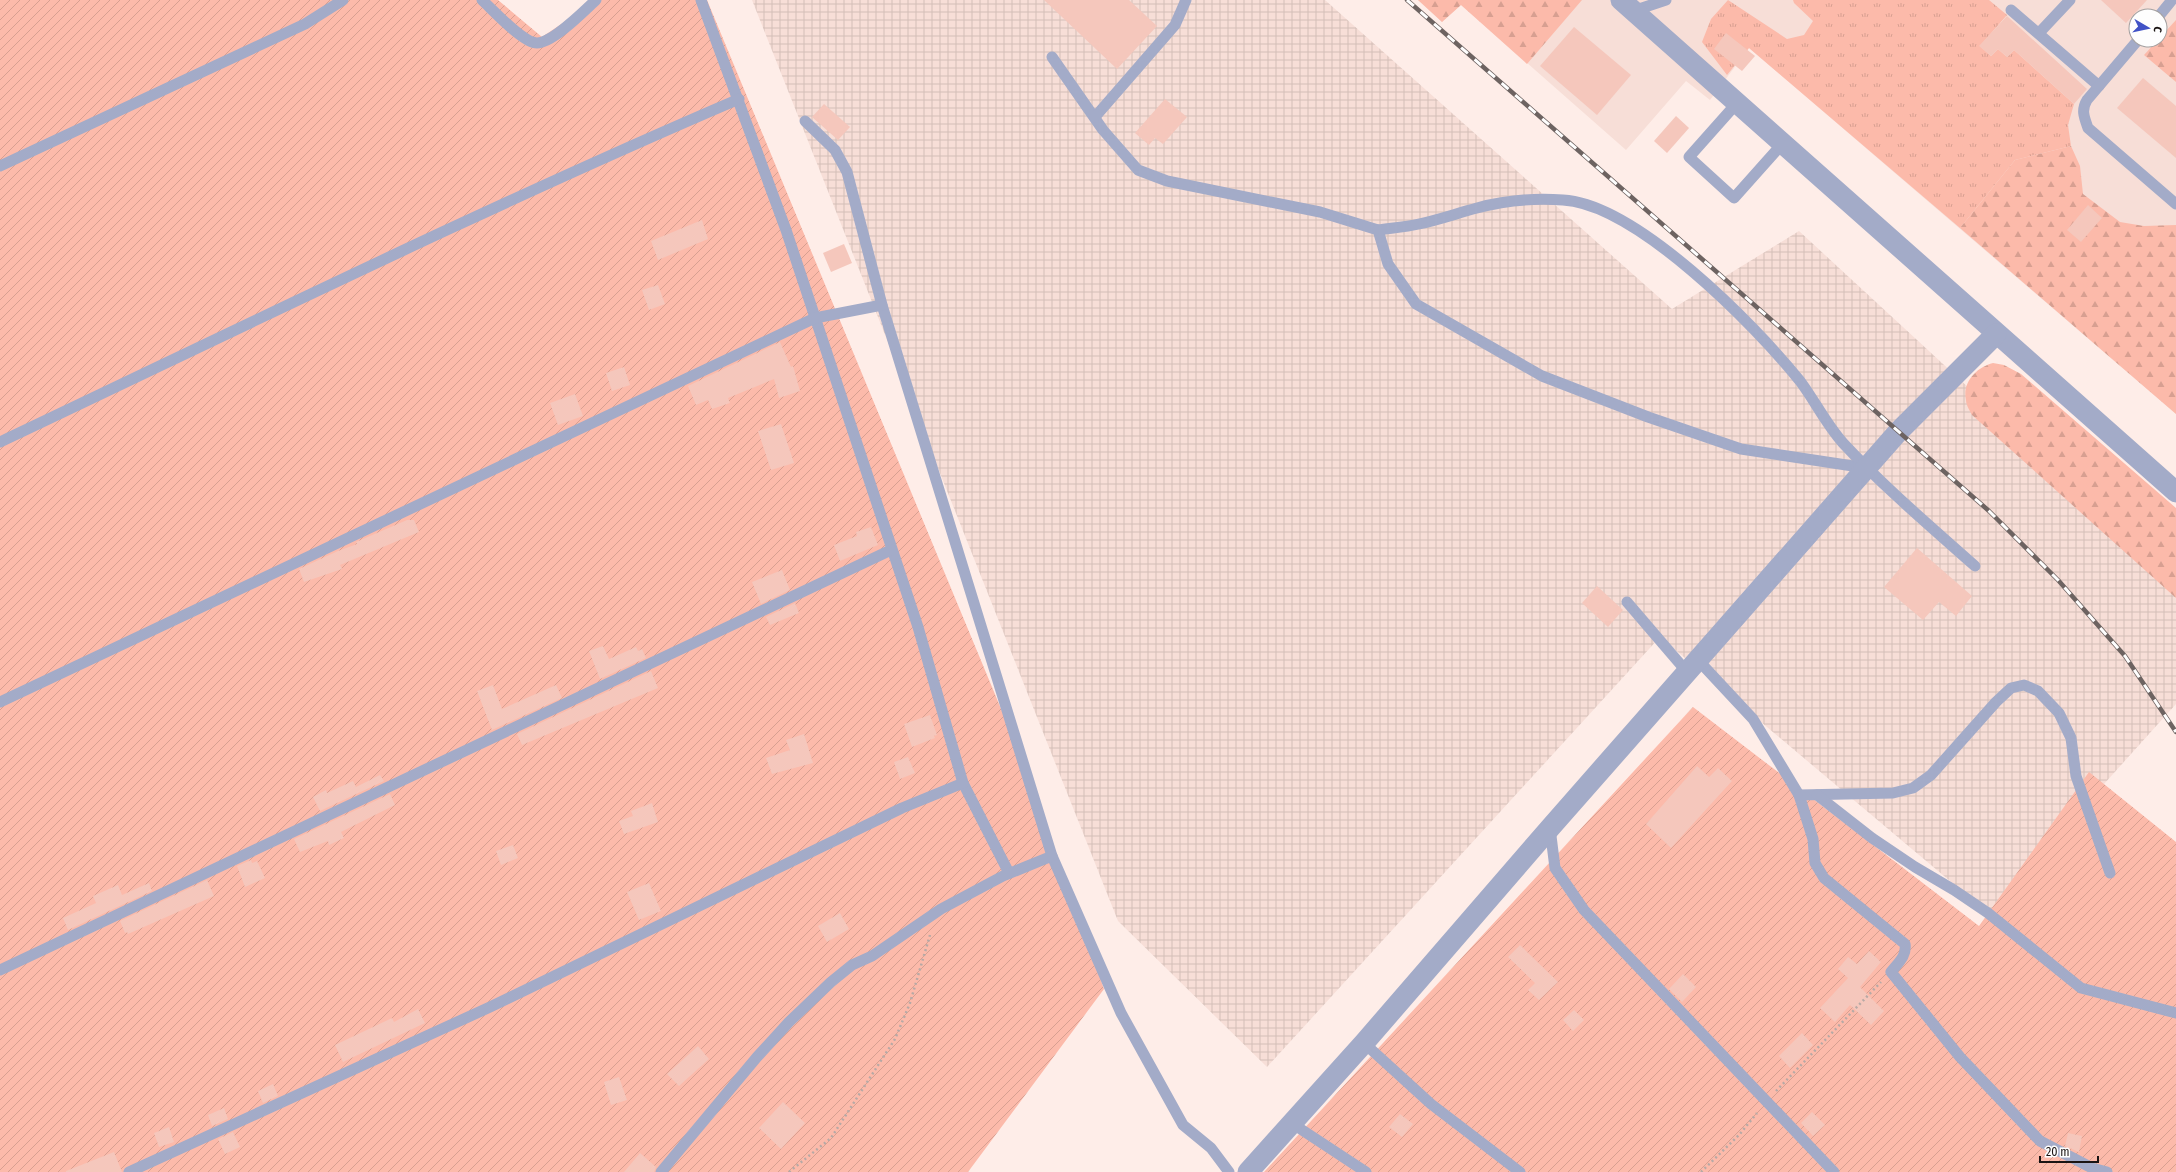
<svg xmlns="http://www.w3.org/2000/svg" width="2176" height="1172" viewBox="0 0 2176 1172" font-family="'Fira Sans Condensed',sans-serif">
	<defs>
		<pattern id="industrial-grid" width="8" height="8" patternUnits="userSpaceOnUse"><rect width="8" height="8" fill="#f7ded7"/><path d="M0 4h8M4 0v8" fill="none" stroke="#d3beb8"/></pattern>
		<pattern id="grass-tufts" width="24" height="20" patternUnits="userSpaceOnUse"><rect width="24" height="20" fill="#fcbaaa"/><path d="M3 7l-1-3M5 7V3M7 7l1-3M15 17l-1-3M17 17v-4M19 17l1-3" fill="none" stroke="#d79f91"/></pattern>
		<pattern id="forest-firs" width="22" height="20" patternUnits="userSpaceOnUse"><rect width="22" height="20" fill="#fcbaaa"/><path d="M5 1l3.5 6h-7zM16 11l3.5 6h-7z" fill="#d79f91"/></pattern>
		<pattern id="garden-furrows" width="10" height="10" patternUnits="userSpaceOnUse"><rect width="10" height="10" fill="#fcbaaa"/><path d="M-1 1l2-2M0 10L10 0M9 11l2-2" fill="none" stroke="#d79f91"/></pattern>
	</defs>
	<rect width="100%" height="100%" fill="#feede8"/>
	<path fill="#f7ded7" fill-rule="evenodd" d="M1418,0H2176V414L1749,48L1710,100L1686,81L1626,150L1461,5L1442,22ZM2136,16H2160V40H2136Z"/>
	<polygon fill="url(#industrial-grid)" points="752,0 1325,0 1672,309 1799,231 2176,579 2176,704 1988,913 1660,637 1267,1067 1118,921"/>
	<polygon fill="url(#grass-tufts)" points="1728,0 1787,39 1804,35 1813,21 1794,3 1793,0 1989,0 2007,15 1980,46 1991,56 1998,49 2007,57 2014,50 2074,104 2068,125 2071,146 2015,160 1960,228 1749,48 1727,75 1702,42 1711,19"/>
	<g fill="url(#forest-firs)">
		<polygon points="1418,0 1582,0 1527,64 1461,5 1442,22"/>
		<polygon points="2176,20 2176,82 2144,55"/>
		<polygon points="2071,146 2080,166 2083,194 2120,222 2144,226 2176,225 2176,414 1960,228 2015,160"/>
		<path d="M1993,363L2004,365L2021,374L2176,508V598L1972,415C1970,411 1966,405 1966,400C1962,382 1977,367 1993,363Z"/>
	</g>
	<g fill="url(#garden-furrows)">
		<polygon points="0,0 498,0 542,37 597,0 707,0 1031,781 1104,989 968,1172 0,1172"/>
		<polygon points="1693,707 1979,926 2089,772 2176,842 2176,1172 1264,1172"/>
	</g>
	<g fill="#f5c7bc">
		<polygon points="1044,0 1129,0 1157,26 1117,69"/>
		<polygon points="2101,0 2147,0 2126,23"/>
		<polygon points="2007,16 2087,89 2074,104 2014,50 2007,57 1998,49 1991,56 1979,46"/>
		<polygon points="1574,27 1631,75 1597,115 1540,66"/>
		<polygon points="1726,33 1755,56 1742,71 1714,49"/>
		<polygon points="2143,78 2176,106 2176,158 2117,108"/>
		<polygon points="1165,99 1187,117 1163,144 1155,138 1149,145 1135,133"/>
		<polygon points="824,104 850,127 838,140 812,117"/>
		<polygon points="1676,116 1689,128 1667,153 1654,141"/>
		<polygon points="2088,205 2102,218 2081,242 2067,230"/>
		<polygon points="702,220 708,239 658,260 651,241"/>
		<polygon points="844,244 852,263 831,272 823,253"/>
		<polygon points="658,285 665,304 649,310 642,290"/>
		<polygon points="780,342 791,367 793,366 800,391 779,398 774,379 728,398 730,403 712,409 708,400 696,405 688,386"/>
		<polygon points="624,367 630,385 612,391 606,373"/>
		<polygon points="575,394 583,416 558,425 550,403"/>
		<polygon points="781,424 794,463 771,470 758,431"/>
		<polygon points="407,520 414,520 419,532 340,565 342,569 304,582 299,569 338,551 357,544 356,542"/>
		<polygon points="871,527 878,545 840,561 834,545 857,536 856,532"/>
		<polygon points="1917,548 1972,596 1956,616 1939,602 1923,620 1884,587"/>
		<polygon points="782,570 790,590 761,604 752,582"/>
		<polygon points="1597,586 1623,610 1608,627 1582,603"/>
		<polygon points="795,603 799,613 770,625 766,617"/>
		<polygon points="603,646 609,659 636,647 638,651 642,649 646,658 600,679 589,651"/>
		<polygon points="651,671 658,688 522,745 517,734"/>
		<polygon points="493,685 502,709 556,685 562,698 492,730 477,691"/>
		<polygon points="930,715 937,735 934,736 935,738 912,747 904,724"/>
		<polygon points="804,734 813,763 772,774 766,758 790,750 786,740"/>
		<polygon points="908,757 915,773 900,779 894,762"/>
		<polygon points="1697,766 1709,777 1718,768 1732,781 1671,848 1646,824"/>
		<polygon points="380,775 384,781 320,811 313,797 326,790 327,793 353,781 356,787"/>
		<polygon points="390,794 395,805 341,832 344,838 329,845 328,841 300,852 294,839"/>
		<polygon points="652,803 658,822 624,834 619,821 633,816 631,811"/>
		<polygon points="513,845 518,858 501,865 496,851"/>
		<polygon points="251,860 252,863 257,861 265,878 245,887 237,866"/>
		<polygon points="207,880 214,896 128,934 127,932 125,933 120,921"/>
		<polygon points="149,883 152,891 68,930 63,918 96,903 93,896 118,885 122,895"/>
		<polygon points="649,883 661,911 639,920 627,892"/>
		<polygon points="840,913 849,929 827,942 818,926"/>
		<polygon points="1520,945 1558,982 1539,1000 1528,990 1535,983 1508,957"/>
		<polygon points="1869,951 1881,962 1860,987 1884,1011 1871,1025 1850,1005 1835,1022 1820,1008 1848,978 1838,969 1848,957 1857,964"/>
		<polygon points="1683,974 1696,987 1682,1002 1669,989"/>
		<polygon points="418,1009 425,1023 343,1062 335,1045 392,1018 394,1022"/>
		<polygon points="1574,1010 1584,1020 1573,1031 1563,1020"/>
		<polygon points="1802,1033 1813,1045 1790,1068 1779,1056"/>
		<polygon points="698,1046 709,1059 679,1086 667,1074"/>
		<polygon points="619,1077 627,1100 611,1105 604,1082"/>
		<polygon points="273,1084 278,1096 263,1103 258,1091"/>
		<polygon points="783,1102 805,1123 781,1149 759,1128"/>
		<polygon points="224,1108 228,1119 212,1126 208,1115"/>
		<polygon points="1812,1112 1825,1125 1813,1136 1801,1123"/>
		<polygon points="1400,1114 1413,1124 1402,1137 1389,1127"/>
		<polygon points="169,1127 174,1142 159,1147 154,1133"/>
		<polygon points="233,1132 240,1147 225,1154 218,1139"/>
		<polygon points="2068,1133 2082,1136 2079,1152 2065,1146"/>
		<polygon points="114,1152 122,1172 66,1172 66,1171"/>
		<polygon points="640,1153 656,1167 654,1172 624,1172"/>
	</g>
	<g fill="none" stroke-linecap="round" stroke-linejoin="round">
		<g stroke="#b7a9a5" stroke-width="2.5" stroke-dasharray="2 3" stroke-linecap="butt">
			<polyline points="1776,1091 1881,982"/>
			<polyline points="789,1172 831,1138 895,1039 910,1003 930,935"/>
			<polyline points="1701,1172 1739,1135 1757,1113"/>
		</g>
		<g stroke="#a3abc8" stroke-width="11">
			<path d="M482,0C493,10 523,43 537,43C553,43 584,11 596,0"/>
			<polyline points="701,0 786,230 918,627 963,783 1009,873"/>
			<polyline points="2011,10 2099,86"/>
			<polyline points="1633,11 1666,0"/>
			<polyline points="2159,16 2172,0"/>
			<polyline points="2039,33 2070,0"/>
			<path d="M2138,40L2087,100C2081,110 2084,117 2088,128L2176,204"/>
			<polyline points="1052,57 1103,130 1138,170 1167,181 1320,212 1378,230 1388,264 1416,304 1542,376 1648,417 1741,449 1866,468"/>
			<polyline points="1737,103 1689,157 1734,198 1783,143"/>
			<polyline points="1095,117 1175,25 1186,0"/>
			<polyline points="805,121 835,150 847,172 882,305 1052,856 1121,1013 1183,1125 1211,1148 1229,1172"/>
			<polyline points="0,166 305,24 343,0"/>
			<path d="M1378,230C1392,228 1406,227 1419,224C1438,220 1458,213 1477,208C1503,201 1535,198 1563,200C1636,204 1755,325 1800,381C1815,401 1826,424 1843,443C1884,487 1930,526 1975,566"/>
			<path d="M0,442C245,326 489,206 739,99"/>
			<polyline points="1627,602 1687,672"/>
			<path d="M1698,660L1753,719L1799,795L1813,839L1815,863L1824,878L1905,944C1907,956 1898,963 1891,972L1960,1057L2040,1141L2092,1168L2107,1172"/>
			<polyline points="0,702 815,318 882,305"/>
			<polyline points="1799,795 1893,793 1913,788 1931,775 1996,702 2011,688 2024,685 2038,691 2059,713 2071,738 2076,776 2110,873"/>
			<polyline points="1817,795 1872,838 1915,867 1954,890 1988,913 2081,988 2176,1013"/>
			<polyline points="1550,828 1555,868 1584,910 1834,1172"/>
			<polyline points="0,970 891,550"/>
			<polyline points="1364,1043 1431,1104 1520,1172"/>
			<polyline points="1293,1124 1366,1172"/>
			<polyline points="129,1172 490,1007 902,808 963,783"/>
			<polyline points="661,1172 757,1057 789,1022 831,982 852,965 872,956 941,909 1003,876 1052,856"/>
		</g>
		<g stroke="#a3abc8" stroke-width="21">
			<polyline points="1621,0 2176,492"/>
			<polyline points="1248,1172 1364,1043 1550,828 1898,432 1996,334"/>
		</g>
		<g stroke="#6d6361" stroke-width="4.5">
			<polyline id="rail" points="1407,0 1989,511 2058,580 2125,656 2176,732"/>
		</g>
		<use href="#rail" stroke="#fefefe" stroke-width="3" stroke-dasharray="9" stroke-linecap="butt"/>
	</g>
	<g transform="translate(2148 28) rotate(99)"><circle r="19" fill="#fefefe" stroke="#a3a0a0"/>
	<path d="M0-3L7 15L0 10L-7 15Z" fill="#4152c6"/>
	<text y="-6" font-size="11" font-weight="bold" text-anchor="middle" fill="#1a1413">С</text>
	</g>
	<path d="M2040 1156v6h58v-6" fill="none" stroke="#1a1413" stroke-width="2"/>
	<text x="2046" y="1156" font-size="12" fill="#1a1413" stroke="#fefefe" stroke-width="3" paint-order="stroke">20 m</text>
</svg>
